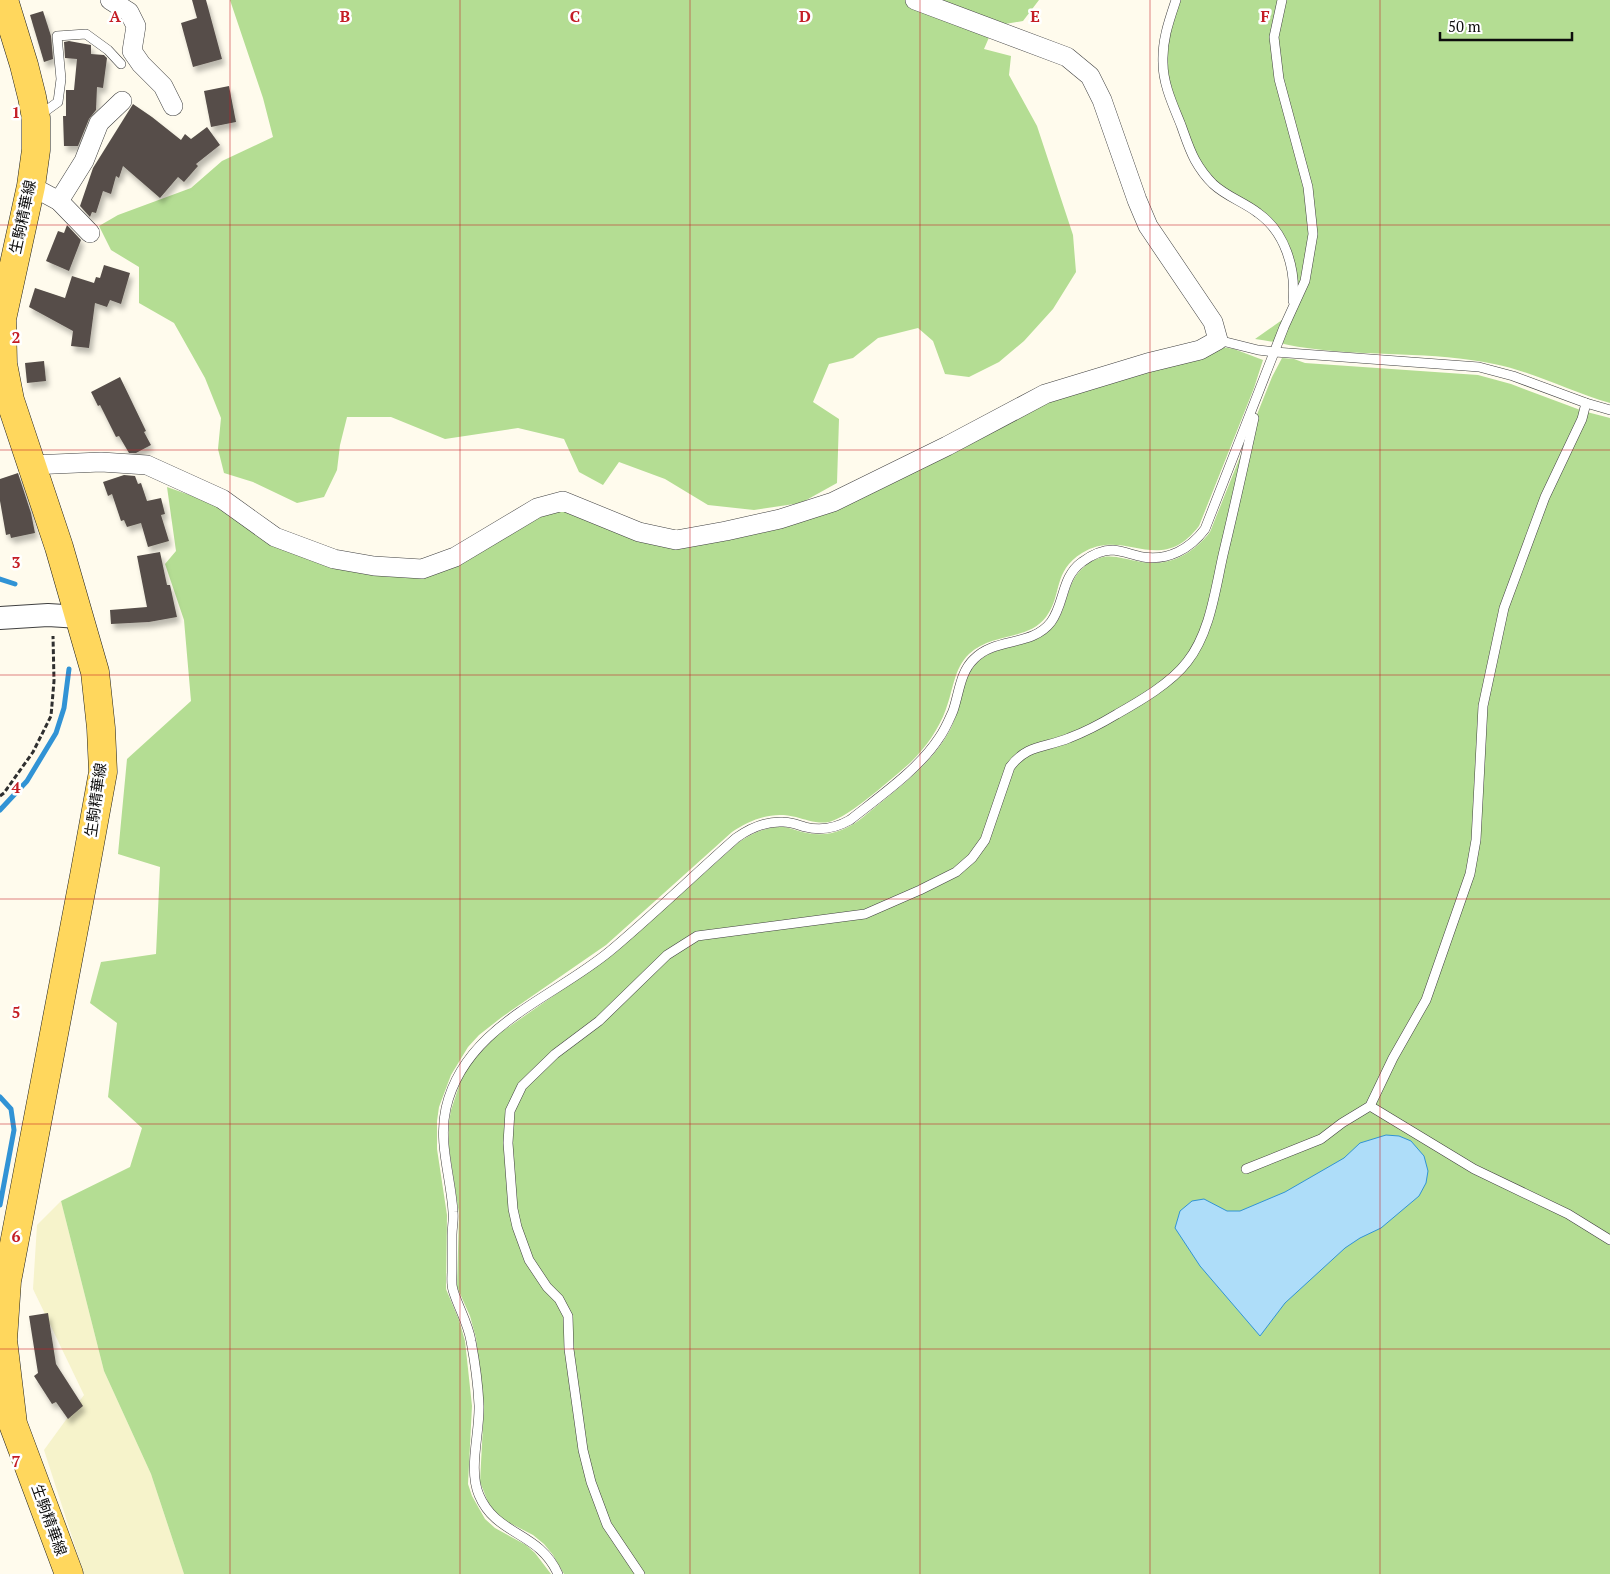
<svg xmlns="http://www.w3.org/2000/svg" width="1610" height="1574" viewBox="0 0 1610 1574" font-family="'PT Serif','Noto Sans JP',serif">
	<defs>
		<filter id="shadow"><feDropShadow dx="3" dy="5.5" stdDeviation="2.5" flood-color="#0004"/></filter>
	</defs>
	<rect width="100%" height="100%" fill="#fffbed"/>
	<polygon fill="#f6f3cb" points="61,1201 104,1371 151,1474 184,1574 84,1574 44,1450 84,1395 33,1289 37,1225"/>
	<g fill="#b4dd93">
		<polygon points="230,0 1039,0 1023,21 994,26 984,49 1011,56 1009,75 1037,126 1073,235 1076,272 1053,309 1024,341 999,362 969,377 945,374 933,341 918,328 878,338 853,358 829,364 813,402 839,419 837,483 801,503 754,510 708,505 665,479 619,462 603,485 579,472 564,439 518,428 445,439 391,417 347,417 340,445 337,470 324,497 297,503 253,482 224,473 218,449 221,418 205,378 174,323 139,303 139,267 111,250 99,226 118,215 191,188 222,161 273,137 263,98"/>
		<path d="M1180,0H1610V403C1571,392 1534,372 1494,364C1433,351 1369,357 1307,348C1290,346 1273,341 1255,339L1296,310C1301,274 1292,228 1258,208C1243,198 1226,192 1213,179C1196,161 1189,137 1181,114C1177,104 1173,93 1169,82C1166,71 1166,59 1167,48C1169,31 1175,15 1180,0Z"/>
		<path d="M1222,347L1234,349L1263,360L1254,388L1199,526C1159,578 1125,526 1082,553C1052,572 1063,594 1046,617C1028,641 993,632 969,654C954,668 953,691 946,709C939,729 926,747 911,762C895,776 848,818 829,822C817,824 807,820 796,817C772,811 751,819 732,832L606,945L502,1017L479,1035L468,1047L451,1075L439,1107L437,1121V1149L447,1215L446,1289L459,1320L465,1341L472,1406L468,1484L472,1496L485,1519L495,1528L526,1545L535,1553L551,1574H184L151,1474L104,1371L61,1201L130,1167L142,1128L108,1097L117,1023L90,1003L101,962L156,954L160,867L118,854L127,759L191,701L184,620L165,564L176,551L167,487L218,505L272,543L423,575L540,514L563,508L637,539L727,538L1047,400Z"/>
		<path d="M1282,358L1294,359L1305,363L1478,375L1511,384L1583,411L1610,418V1574H564L553,1555L544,1544L533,1535L502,1519L494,1511L488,1502L480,1482L484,1406L476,1338L470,1316L457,1287L459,1214L449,1148V1122L451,1110L461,1080L469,1066L478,1055L497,1035L614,954L739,842C753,833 767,826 784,827C792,828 799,832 807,833C828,837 845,831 862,818C894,791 930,767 950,730C961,710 961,680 976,664C997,641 1032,651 1053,627C1069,609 1065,582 1084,567C1104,550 1118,558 1141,562C1169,567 1193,554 1210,532L1272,377Z"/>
	</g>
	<polygon fill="#aeddf9" stroke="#3193d5" points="1386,1135 1399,1136 1411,1141 1424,1156 1428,1171 1426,1183 1419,1196 1381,1228 1360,1238 1345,1248 1285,1303 1260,1336 1200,1266 1175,1228 1180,1211 1192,1201 1204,1199 1227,1211 1240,1211 1285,1192 1344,1158 1360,1143"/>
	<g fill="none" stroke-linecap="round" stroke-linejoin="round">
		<g stroke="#3193d5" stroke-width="5">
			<polyline points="0,579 15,584"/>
			<polyline points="0,810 27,781 56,733 64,708 69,669"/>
			<polyline points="0,1097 11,1109 14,1130 0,1205"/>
		</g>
	</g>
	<g fill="#564e49" filter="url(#shadow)">
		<polygon points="192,0 206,0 222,59 193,67 181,23 197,18"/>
		<polygon points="43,11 51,36 53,59 44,62 30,15"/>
		<polygon points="69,41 91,45 91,54 104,55 107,58 103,88 97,87 96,110 89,119 78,146 64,146 63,116 66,116 66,90 74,90 77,59 65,58 64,42"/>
		<polygon points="229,86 236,122 211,127 204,91"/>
		<polygon points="133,104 152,117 181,140 185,134 191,139 207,127 220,145 196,164 198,166 184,182 178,177 160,198 123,166 119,178 116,176 111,194 103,191 96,213 92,212 90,217 80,206 93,168"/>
		<polygon points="67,225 81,240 69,271 46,261 58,231 64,233"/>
		<polygon points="104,265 130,273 121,304 110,300 107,307 95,303 89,348 71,346 73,331 29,307 35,288 65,298 72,276 94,283 96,277 100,278"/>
		<polygon points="44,361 46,381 27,383 25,363"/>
		<polygon points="120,377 146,431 144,432 151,445 136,453 129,453 119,436 116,437 100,405 98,406 91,392"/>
		<polygon points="18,473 31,513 35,533 11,538 10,534 6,535 0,501 0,479"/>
		<polygon points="124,475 135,476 138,484 141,483 147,501 161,498 165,514 161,515 169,541 148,547 141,523 127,527 124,520 121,521 112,494 108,496 103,482"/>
		<polygon points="160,552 167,585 170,585 177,617 149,622 111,624 110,610 147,607 137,556"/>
		<polygon points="48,1313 56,1364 83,1406 68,1419 56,1402 52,1404 34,1376 38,1373 29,1316"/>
	</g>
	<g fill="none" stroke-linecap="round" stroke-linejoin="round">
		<g stroke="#404040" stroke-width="10">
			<g id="service">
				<path d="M1176,0C1169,21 1162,40 1163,63C1163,84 1173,105 1181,125C1185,136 1189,149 1195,160C1200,169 1206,177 1213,184C1227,197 1244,202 1258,213C1285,232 1296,268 1293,301"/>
				<polyline points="40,115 58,102 61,79 57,36 86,34 108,50 121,64"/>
				<polyline points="1218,340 1258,350 1275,352 1479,367 1513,376 1586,403 1610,410"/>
				<polyline points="1370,1106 1474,1169 1568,1214 1610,1240"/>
				<polyline points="1246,1169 1321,1139 1342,1123 1370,1106 1393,1058 1426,1000 1470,874 1476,840 1483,706 1504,608 1545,497 1582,419 1586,403"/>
				<path d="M558,1574C539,1531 496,1536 479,1495C468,1469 480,1433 479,1405C478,1384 475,1362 471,1341C468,1323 458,1307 453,1290C451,1284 452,1277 452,1271C452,1259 452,1247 452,1235C452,1227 454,1220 453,1212C451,1177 438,1143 446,1108C465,1026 552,999 610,951C653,915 694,875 736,838C750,828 765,821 783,822C791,822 798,825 805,827C821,831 836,828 850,820C879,797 919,769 939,738C945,730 949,720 953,711C959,694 960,672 974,659C995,637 1032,647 1051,622C1065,603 1061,577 1082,562C1090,556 1102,550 1113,550C1123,551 1133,555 1143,557C1168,561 1190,549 1205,529L1284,327L1305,281L1313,234L1308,187L1279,79L1274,37L1282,0"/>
				<path d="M640,1574L607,1525L591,1482L583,1450L569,1349L568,1316L559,1299L547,1287L529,1260L517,1227L513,1209L508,1143L510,1111L522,1086L555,1054L599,1021L667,955L697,936L865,914L920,890L956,872L972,858L985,840L1010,767C1027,744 1045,748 1069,738C1085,732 1102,723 1117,714C1140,701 1171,683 1187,662C1210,633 1215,591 1223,555C1234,509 1244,464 1254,418"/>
			</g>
		</g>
		<g stroke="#404040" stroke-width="20">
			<g id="minor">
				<polyline points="110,0 129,12 136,26 132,51 141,64 163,86 173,106"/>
				<polyline points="31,186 59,201 90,233"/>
				<polyline points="59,201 84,161 99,123 122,101"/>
				<polyline points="31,465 101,462 147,465 222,499 275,537 334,559 374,566 422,569 455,557 537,508 563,501 639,532 676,540 726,531 780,519 833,502 947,446 1045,394 1147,363 1200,350 1218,340 1213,322 1148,226 1137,200 1102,100 1090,76 1067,57 915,0"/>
			</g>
		</g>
		<g stroke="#404040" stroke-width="24">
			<polyline id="tertiary" points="0,618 48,615 80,617"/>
		</g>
		<g stroke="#1e1e1e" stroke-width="29">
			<polyline id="primary" points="4,0 24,65 32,97 36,118 36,150 31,186 2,319 3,364 10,400 59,547 95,672 101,728 103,772 84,876 7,1281 3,1340 13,1424 69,1574"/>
		</g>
		<polyline stroke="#2f2f2f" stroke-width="3" stroke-dasharray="5 2.5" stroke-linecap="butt" points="0,796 4,793 33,752 51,716 54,681 53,636"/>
		<use href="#service" stroke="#fff" stroke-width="9"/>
		<use href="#minor" stroke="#fff" stroke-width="19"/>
		<use href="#tertiary" stroke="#fff" stroke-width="22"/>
		<use href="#primary" stroke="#ffd75d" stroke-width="28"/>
	</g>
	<path fill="none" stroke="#c41d25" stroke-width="1" stroke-opacity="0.55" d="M230,0V1574M460,0V1574M690,0V1574M920,0V1574M1150,0V1574M1380,0V1574M0,225H1610M0,450H1610M0,675H1610M0,899H1610M0,1124H1610M0,1349H1610"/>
	<g text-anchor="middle" stroke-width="5" stroke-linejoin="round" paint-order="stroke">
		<g font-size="15" fill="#0d0d0d" stroke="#fff">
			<text transform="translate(23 217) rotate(-78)" y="5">生駒精華線</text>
			<text transform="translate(96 800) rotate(-82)" y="5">生駒精華線</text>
			<text transform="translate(49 1520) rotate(70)" y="5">生駒精華線</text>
		</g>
	</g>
	<g font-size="16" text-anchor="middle" font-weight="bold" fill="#c41d25" stroke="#fff" stroke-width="5" stroke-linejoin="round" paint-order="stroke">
		<text x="115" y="22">A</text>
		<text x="345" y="22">B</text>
		<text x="575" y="22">C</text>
		<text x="805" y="22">D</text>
		<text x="1035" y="22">E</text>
		<text x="1265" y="22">F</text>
		<text x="16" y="118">1</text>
		<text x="16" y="343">2</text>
		<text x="16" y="568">3</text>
		<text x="16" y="793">4</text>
		<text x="16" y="1018">5</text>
		<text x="16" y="1242">6</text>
		<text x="16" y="1467">7</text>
	</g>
	<path d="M1440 32v8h132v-8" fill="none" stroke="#0d0d0d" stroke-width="2.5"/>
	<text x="1448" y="32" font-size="15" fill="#0d0d0d" stroke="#ffffff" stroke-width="4" paint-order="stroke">50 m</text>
</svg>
